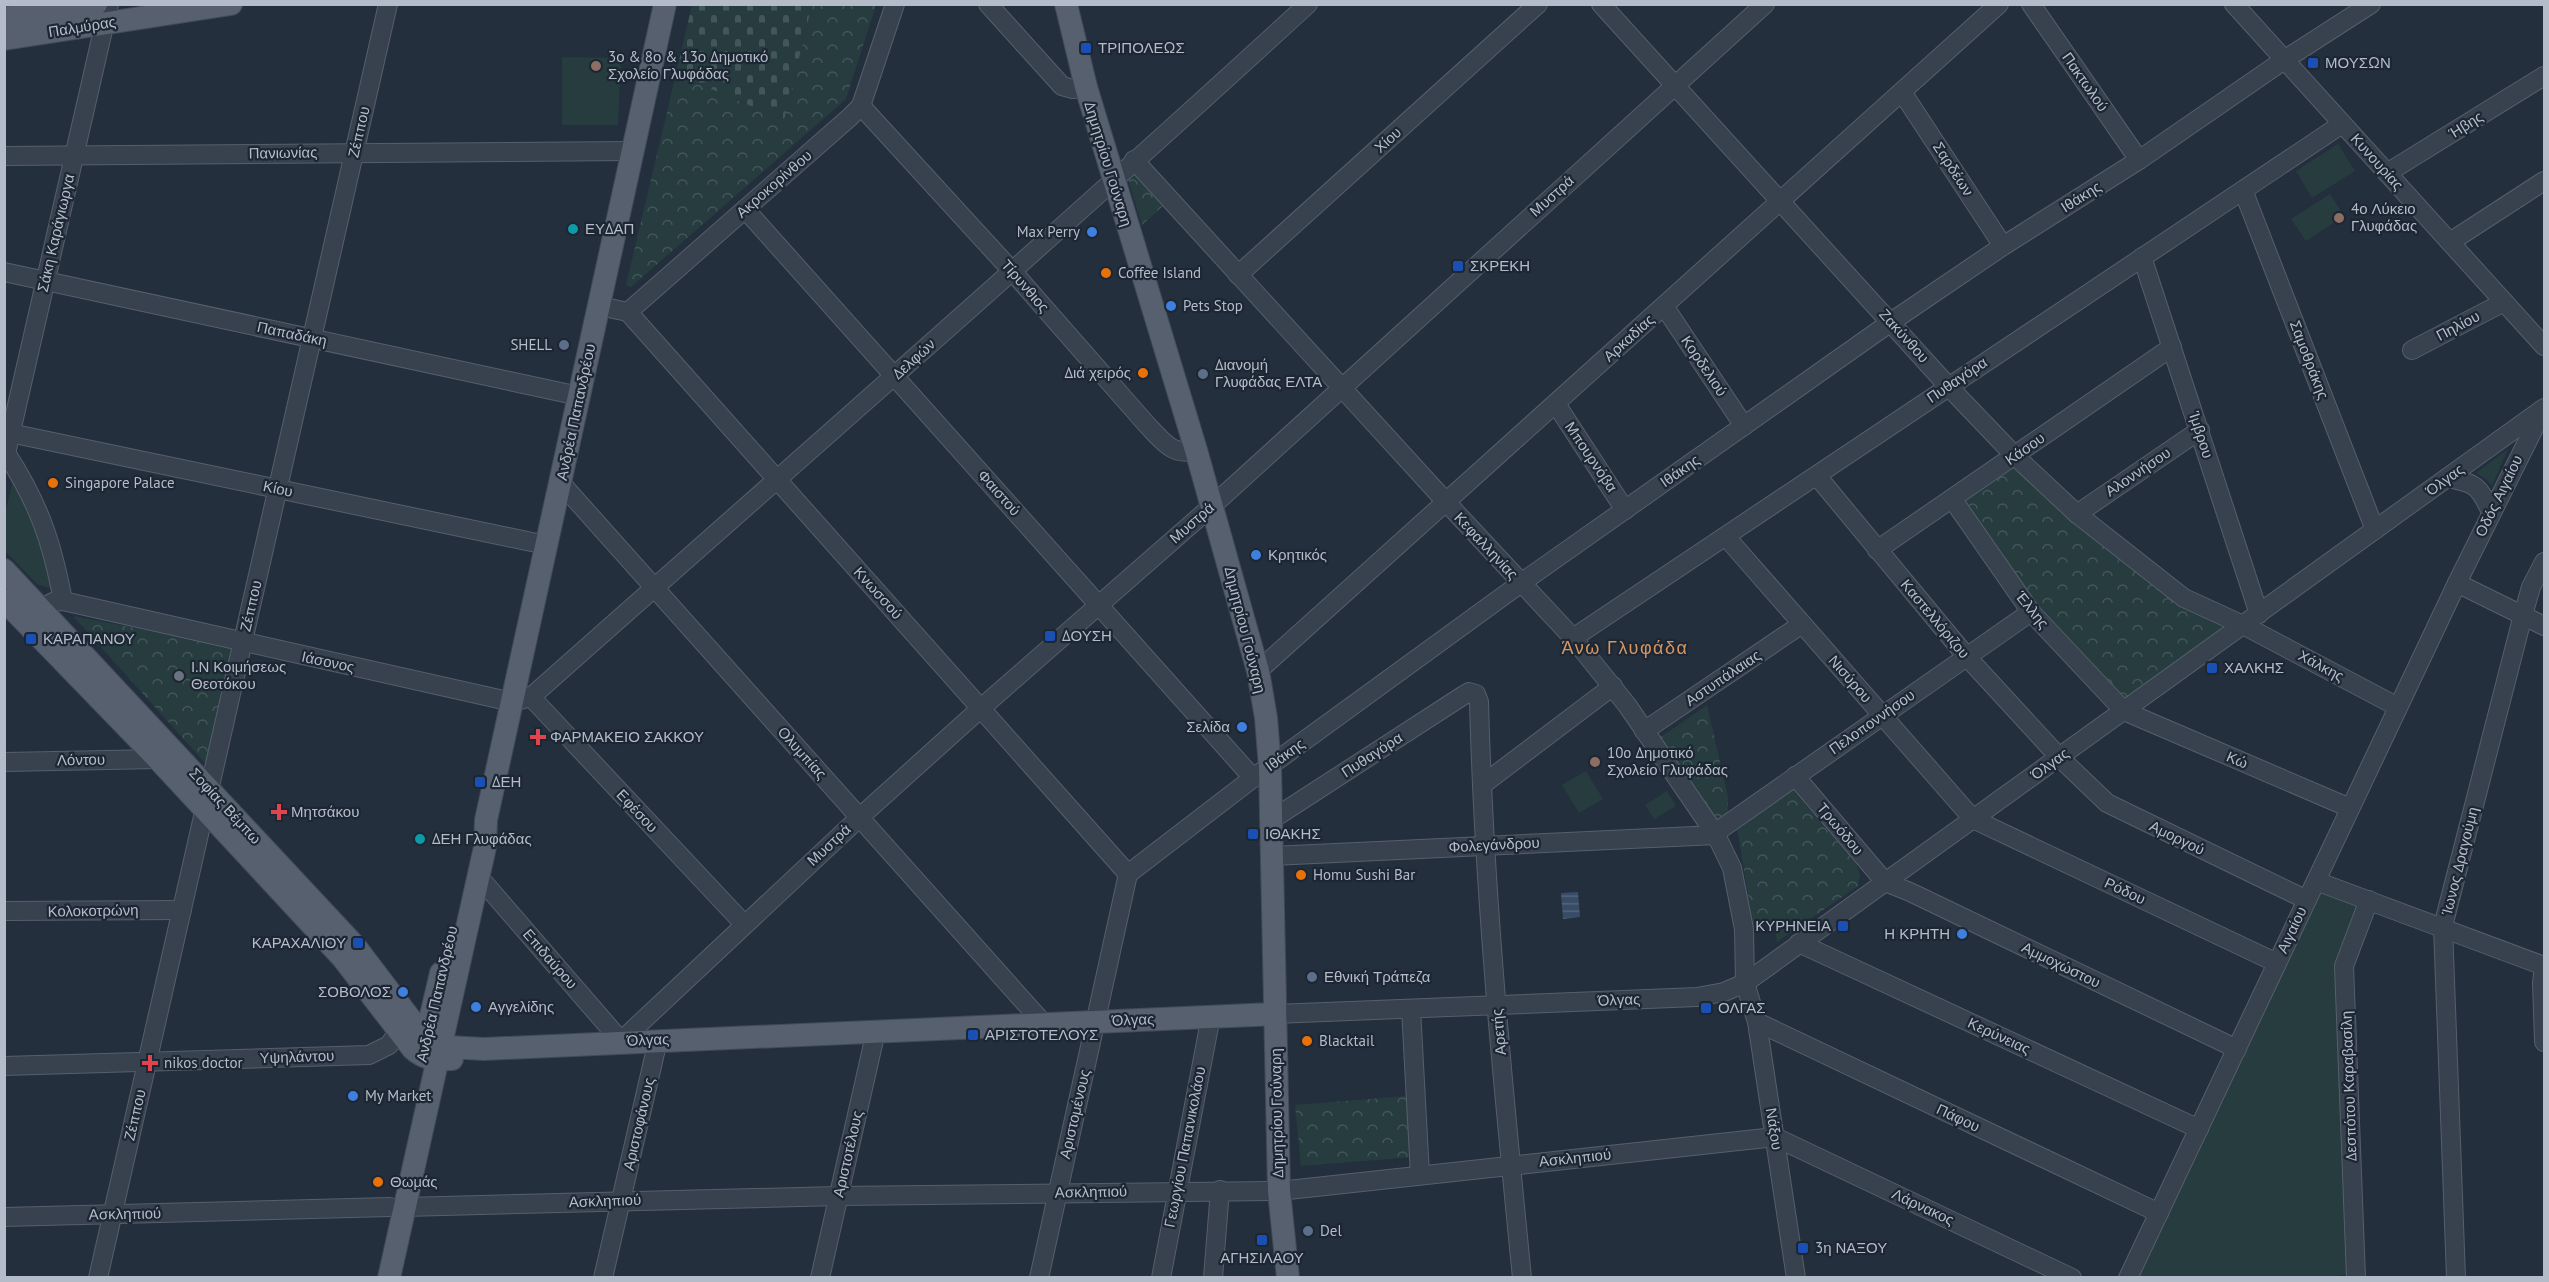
<svg xmlns="http://www.w3.org/2000/svg" width="2549" height="1282" viewBox="0 0 2549 1282" font-family="'PT Sans',sans-serif">
	<defs>
		<pattern id="forest-crowns" width="20" height="18" patternUnits="userSpaceOnUse" patternTransform="scale(1.5)"><rect width="20" height="18" fill="#263c3f"/><path d="M2 6a3 3 0 1 1 6 0M12 15a3 3 0 1 1 6 0" fill="none" stroke="#435659"/></pattern>
		<pattern id="cemetery-stones" width="16" height="16" patternUnits="userSpaceOnUse" patternTransform="scale(1.5)"><rect width="16" height="16" fill="#263c3f"/><path d="M2 7V4a2 2 0 0 1 4 0v3zM10 15v-3a2 2 0 0 1 4 0v3z" fill="#435659"/></pattern>
		<pattern id="water-rules" width="6" height="5" patternUnits="userSpaceOnUse" patternTransform="scale(1.5)"><rect width="6" height="5" fill="#394c67"/><path d="M0 2.5h6" fill="none" stroke="#53647b"/></pattern>
	</defs>
	<rect width="100%" height="100%" fill="#242f3e"/>
	<g fill="#263c3f">
		<polygon points="562,57 621,58 618,125 562,125"/>
		<polygon points="2338,144 2355,171 2312,198 2296,171"/>
		<polygon points="2330,194 2344,216 2306,241 2291,219"/>
		<polygon points="2508,449 2492,486 2487,480 2476,473"/>
		<polygon points="14,476 41,542 52,589 37,584 5,551 5,514"/>
		<polygon points="1586,771 1603,799 1579,813 1562,785"/>
		<polygon points="1667,791 1676,806 1654,819 1645,805"/>
		<polygon points="2319,883 2364,902 2341,967 2351,1274 2323,1278 2132,1278"/>
	</g>
	<g fill="url(#forest-crowns)">
		<polygon points="812,5 876,5 846,99 631,287 626,285 676,74 784,120"/>
		<polygon points="1136,174 1163,206 1142,225 1128,179"/>
		<polygon points="2015,461 2234,629 2128,706 2040,613 1960,499"/>
		<polygon points="73,616 233,647 207,765"/>
		<polygon points="1707,705 1728,797 1728,816 1712,826 1658,739"/>
		<polygon points="1792,789 1857,865 1860,875 1858,886 1777,942 1774,922 1767,921 1758,934 1753,926 1737,827"/>
		<polygon points="1408,1096 1413,1157 1301,1166 1295,1105"/>
	</g>
	<polygon fill="url(#cemetery-stones)" points="692,5 812,5 784,120 676,74"/>
	<polygon fill="url(#water-rules)" points="1578,892 1580,917 1563,919 1561,893"/>
	<g fill="none" stroke-linecap="round" stroke-linejoin="round">
		<g stroke="#565f6c" stroke-width="20">
			<g id="minor">
				<polyline points="988,4 1062,86 1073,89 1086,87"/>
				<polyline points="1601,4 1948,386 2015,456 2077,514 2184,598 2243,625 2398,707"/>
				<polyline points="2031,4 2139,160"/>
				<polyline points="2234,4 2544,346"/>
				<polyline points="1902,92 2003,246"/>
				<path d="M861,106L1012,271L1148,426C1163,441 1173,457 1196,450"/>
				<polyline points="4,156 633,151"/>
				<polyline points="1134,160 1447,503 1573,638 1627,705 1716,835 1732,868 1744,929 1745,983 1757,1022 1796,1278"/>
				<polyline points="2387,173 2544,76"/>
				<polyline points="2243,190 2375,530"/>
				<polyline points="745,209 1253,778"/>
				<polyline points="2450,242 2544,181"/>
				<polyline points="2142,257 2259,614"/>
				<polyline points="4,272 579,396"/>
				<polyline points="1238,275 1538,4"/>
				<polyline points="599,306 628,312 850,117 861,106 895,4"/>
				<polyline points="1664,306 1744,426"/>
				<polyline points="628,312 1128,874"/>
				<polyline points="2412,350 2504,302"/>
				<polyline points="1556,404 1625,510"/>
				<polyline points="10,433 546,545"/>
				<path d="M6,453C39,504 52,542 63,601"/>
				<polyline points="4,462 109,4"/>
				<polyline points="1817,476 1967,657 2059,757 2107,803 2307,900"/>
				<path d="M2447,478C2476,483 2479,486 2491,512"/>
				<polyline points="560,482 1044,1024"/>
				<polyline points="1953,500 2031,612 2124,711 2350,808"/>
				<polyline points="2077,514 2200,430"/>
				<polyline points="1727,538 1973,819 2277,963"/>
				<polyline points="1877,550 2172,347"/>
				<polyline points="2457,583 2544,626"/>
				<path d="M41,609L53,602L63,601L512,702L531,697C790,467 1052,239 1308,4"/>
				<polyline points="1573,638 2342,124"/>
				<polyline points="1258,671 1999,4"/>
				<polyline points="531,697 744,924"/>
				<polyline points="1644,731 1802,624"/>
				<polyline points="4,762 158,759"/>
				<polyline points="1795,776 1885,882 1910,892 2237,1049"/>
				<polyline points="1482,785 1613,686"/>
				<path d="M1271,820L1464,695L1469,692L1476,694L1479,702C1484,894 1503,1086 1522,1278"/>
				<polyline points="1272,856 1716,835 1722,828 2031,612"/>
				<polyline points="479,877 621,1041 860,817 980,709 1212,506 1765,4"/>
				<polyline points="2316,881 2544,966 2542,983 2544,1042"/>
				<polyline points="4,911 182,910"/>
				<polyline points="1799,943 2199,1129"/>
				<polyline points="1411,1009 1420,1175"/>
				<polyline points="1275,1014 1697,997 1724,992 1745,983 2544,408"/>
				<polyline points="1757,1022 2159,1213"/>
				<polyline points="4,1066 369,1055 389,1045 399,1030"/>
				<polyline points="404,1207 838,1196 1279,1191 1775,1137 2072,1278"/>
				<polyline points="4,1217 390,1207"/>
				<polyline points="98,1278 388,4"/>
				<polyline points="603,1278 658,1040"/>
				<polyline points="820,1278 876,1031"/>
				<polyline points="1039,1278 1128,874 1253,778 1521,583 1891,322 2003,246 2139,160 2284,60 2371,4"/>
				<polyline points="1161,1278 1211,1016"/>
				<polyline points="1213,1278 1220,1190"/>
				<polyline points="2128,1278 2457,583 2541,414"/>
				<polyline points="2356,1278 2344,966 2369,900"/>
				<polyline points="2456,1278 2443,926 2523,615 2531,587 2544,562"/>
			</g>
		</g>
		<g stroke="#414a57" stroke-width="24">
			<g id="major">
				<polyline points="1066,4 1086,87 1196,450 1258,671 1266,718 1270,767 1279,1191 1288,1278"/>
				<polyline points="4,18 96,4"/>
				<polyline points="4,39 231,4"/>
				<polyline points="4,570 354,945 411,1020 426,1036 440,1045 448,1047 484,1049 1275,1014"/>
				<path d="M4,600L158,759L342,957L413,1049C425,1060 436,1060 452,1059"/>
				<polyline points="425,1041 441,973"/>
				<polyline points="389,1278 485,847 486,820 665,4"/>
			</g>
		</g>
		<use href="#minor" stroke="#38414e" stroke-width="18"/>
		<use href="#major" stroke="#56606e" stroke-width="22"/>
	</g>
	<g fill="#1a4fb4" stroke="#1d2633" stroke-width="2">
		<rect x="1080" y="42" width="12" height="12" rx="3"/>
		<rect x="2307" y="57" width="12" height="12" rx="3"/>
		<rect x="1452" y="260" width="12" height="12" rx="3"/>
		<rect x="1044" y="630" width="12" height="12" rx="3"/>
		<rect x="25" y="633" width="12" height="12" rx="3"/>
		<rect x="2206" y="662" width="12" height="12" rx="3"/>
		<rect x="474" y="776" width="12" height="12" rx="3"/>
		<rect x="1247" y="828" width="12" height="12" rx="3"/>
		<rect x="1837" y="920" width="12" height="12" rx="3"/>
		<rect x="352" y="937" width="12" height="12" rx="3"/>
		<rect x="1700" y="1002" width="12" height="12" rx="3"/>
		<rect x="967" y="1029" width="12" height="12" rx="3"/>
		<rect x="1256" y="1234" width="12" height="12" rx="3"/>
		<rect x="1797" y="1242" width="12" height="12" rx="3"/>
	</g>
	<g fill="#8d6e63" stroke="#1d2633" stroke-width="2">
		<circle cx="596" cy="66" r="6"/>
		<circle cx="2339" cy="218" r="6"/>
		<circle cx="1595" cy="762" r="6"/>
	</g>
	<g fill="#0f9aa8" stroke="#1d2633" stroke-width="2">
		<circle cx="573" cy="229" r="6"/>
		<circle cx="420" cy="839" r="6"/>
	</g>
	<g fill="#3f7fe0" stroke="#1d2633" stroke-width="2">
		<circle cx="1092" cy="232" r="6"/>
		<circle cx="1171" cy="306" r="6"/>
		<circle cx="1256" cy="555" r="6"/>
		<circle cx="1242" cy="727" r="6"/>
		<circle cx="1962" cy="934" r="6"/>
		<circle cx="403" cy="992" r="6"/>
		<circle cx="476" cy="1007" r="6"/>
		<circle cx="353" cy="1096" r="6"/>
	</g>
	<g fill="#e8710a" stroke="#1d2633" stroke-width="2">
		<circle cx="1106" cy="273" r="6"/>
		<circle cx="1143" cy="373" r="6"/>
		<circle cx="53" cy="483" r="6"/>
		<circle cx="1301" cy="875" r="6"/>
		<circle cx="1307" cy="1041" r="6"/>
		<circle cx="378" cy="1182" r="6"/>
	</g>
	<g fill="#5c6f8a" stroke="#1d2633" stroke-width="2">
		<circle cx="564" cy="345" r="6"/>
		<circle cx="1203" cy="374" r="6"/>
		<circle cx="1312" cy="977" r="6"/>
		<circle cx="1308" cy="1231" r="6"/>
	</g>
	<circle fill="#6b7280" stroke="#1d2633" stroke-width="2" cx="179" cy="676" r="6"/>
	<g fill="#e0444e" stroke="#1d2633" stroke-width="2">
		<path d="M535 728h6v6h6v6h-6v6h-6v-6h-6v-6h6z"/>
		<path d="M276 803h6v6h6v6h-6v6h-6v-6h-6v-6h6z"/>
		<path d="M147 1054h6v6h6v6h-6v6h-6v-6h-6v-6h6z"/>
	</g>
	<g text-anchor="middle" stroke-width="4.5" stroke-linejoin="round" paint-order="stroke">
		<g font-size="15" fill="#b4bcc9" stroke="#1d2633">
			<text transform="translate(82 27) rotate(-9)" y="5">Παλμύρας</text>
			<text transform="translate(2085 82) rotate(55)" y="5">Πακτωλού</text>
			<text transform="translate(2466 125) rotate(-32)" y="5">Ήβης</text>
			<text transform="translate(359 132) rotate(-77)" y="5">Ζέππου</text>
			<text transform="translate(1388 140) rotate(-42)" y="5">Χίου</text>
			<text transform="translate(283 153) rotate(-1)" y="5">Πανιωνίας</text>
			<text transform="translate(2377 162) rotate(48)" y="5">Κυνουρίας</text>
			<text transform="translate(1108 164) rotate(73)" y="5">Δημητρίου Γούναρη</text>
			<text transform="translate(1953 169) rotate(57)" y="5">Σαρδέων</text>
			<text transform="translate(774 184) rotate(-41)" y="5">Ακροκορίνθου</text>
			<text transform="translate(1552 196) rotate(-42)" y="5">Μυστρά</text>
			<text transform="translate(2081 197) rotate(-32)" y="5">Ιθάκης</text>
			<text transform="translate(56 233) rotate(-77)" y="5">Σάκη Καράγιωργα</text>
			<text transform="translate(1025 286) rotate(49)" y="5">Τίρυνθιος</text>
			<text transform="translate(2458 326) rotate(-28)" y="5">Πηλίου</text>
			<text transform="translate(292 334) rotate(12)" y="5">Παπαδάκη</text>
			<text transform="translate(1904 336) rotate(48)" y="5">Ζακύνθου</text>
			<text transform="translate(1629 338) rotate(-42)" y="5">Αρκαδίας</text>
			<text transform="translate(914 359) rotate(-42)" y="5">Δελφών</text>
			<text transform="translate(2309 360) rotate(69)" y="5">Σαμοθράκης</text>
			<text transform="translate(1704 366) rotate(56)" y="5">Κορδελιού</text>
			<text transform="translate(1957 380) rotate(-34)" y="5">Πυθαγόρα</text>
			<text transform="translate(576 412) rotate(-78)" y="5">Ανδρέα Παπανδρέου</text>
			<text transform="translate(2201 435) rotate(72)" y="5">Ίμβρου</text>
			<text transform="translate(2025 449) rotate(-35)" y="5">Κάσου</text>
			<text transform="translate(1591 457) rotate(56)" y="5">Μπουρνόβα</text>
			<text transform="translate(1680 471) rotate(-35)" y="5">Ιθάκης</text>
			<text transform="translate(2138 472) rotate(-34)" y="5">Αλοννήσου</text>
			<text transform="translate(2445 480) rotate(-36)" y="5">Όλγας</text>
			<text transform="translate(278 489) rotate(12)" y="5">Κίου</text>
			<text transform="translate(999 493) rotate(48)" y="5">Φαιστού</text>
			<text transform="translate(2499 496) rotate(-64)" y="5">Οδóς Αιγαίου</text>
			<text transform="translate(1192 523) rotate(-41)" y="5">Μυστρά</text>
			<text transform="translate(1486 546) rotate(47)" y="5">Κεφαλληνίας</text>
			<text transform="translate(878 593) rotate(48)" y="5">Κνωσσού</text>
			<text transform="translate(251 606) rotate(-77)" y="5">Ζέππου</text>
			<text transform="translate(2032 610) rotate(51)" y="5">Έλλης</text>
			<text transform="translate(1935 619) rotate(50)" y="5">Καστελλόριζου</text>
			<text transform="translate(1245 630) rotate(76)" y="5">Δημητρίου Γούναρη</text>
			<text transform="translate(328 662) rotate(12)" y="5">Ιάσονος</text>
			<text transform="translate(2321 666) rotate(28)" y="5">Χάλκης</text>
			<text transform="translate(1723 678) rotate(-34)" y="5">Αστυπάλαιας</text>
			<text transform="translate(1850 679) rotate(49)" y="5">Νισύρου</text>
			<text transform="translate(1872 722) rotate(-35)" y="5">Πελοποννήσου</text>
			<text transform="translate(802 753) rotate(48)" y="5">Ολυμπίας</text>
			<text transform="translate(1285 755) rotate(-36)" y="5">Ιθάκης</text>
			<text transform="translate(1372 755) rotate(-33)" y="5">Πυθαγόρα</text>
			<text transform="translate(81 760) rotate(-1)" y="5">Λόντου</text>
			<text transform="translate(2237 760) rotate(23)" y="5">Κώ</text>
			<text transform="translate(2050 764) rotate(-36)" y="5">Όλγας</text>
			<text transform="translate(225 806) rotate(47)" y="5">Σοφίας Βέμπω</text>
			<text transform="translate(637 811) rotate(47)" y="5">Εφέσου</text>
			<text transform="translate(1840 829) rotate(50)" y="5">Τρωόδου</text>
			<text transform="translate(2177 838) rotate(26)" y="5">Αμοργού</text>
			<text transform="translate(829 845) rotate(-43)" y="5">Μυστρά</text>
			<text transform="translate(1494 845) rotate(-3)" y="5">Φολεγάνδρου</text>
			<text transform="translate(2460 861) rotate(-76)" y="5">Ίωνος Δραγούμη</text>
			<text transform="translate(2125 891) rotate(25)" y="5">Ρόδου</text>
			<text transform="translate(93 911) rotate(-1)" y="5">Κολοκοτρώνη</text>
			<text transform="translate(2292 930) rotate(-65)" y="5">Αιγαίου</text>
			<text transform="translate(550 959) rotate(49)" y="5">Επιδαύρου</text>
			<text transform="translate(2061 965) rotate(26)" y="5">Αμμοχώστου</text>
			<text transform="translate(437 994) rotate(-77)" y="5">Ανδρέα Παπανδρέου</text>
			<text transform="translate(1619 1000) rotate(-2)" y="5">Όλγας</text>
			<text transform="translate(1133 1020) rotate(-2)" y="5">Όλγας</text>
			<text transform="translate(1499 1032) rotate(-95)" y="5">Αρετής</text>
			<text transform="translate(1999 1036) rotate(25)" y="5">Κερύνειας</text>
			<text transform="translate(648 1040) rotate(-2)" y="5">Όλγας</text>
			<text transform="translate(297 1057) rotate(-2)" y="5">Υψηλάντου</text>
			<text transform="translate(2349 1086) rotate(-92)" y="5">Δεσπότου Καραβασίλη</text>
			<text transform="translate(1277 1113) rotate(-91)" y="5">Δημητρίου Γούναρη</text>
			<text transform="translate(1075 1114) rotate(-77)" y="5">Αριστομένους</text>
			<text transform="translate(135 1115) rotate(-77)" y="5">Ζέππου</text>
			<text transform="translate(1958 1118) rotate(25)" y="5">Πάφου</text>
			<text transform="translate(639 1124) rotate(-77)" y="5">Αριστοφάνους</text>
			<text transform="translate(1774 1129) rotate(81)" y="5">Νάξου</text>
			<text transform="translate(1185 1147) rotate(-79)" y="5">Γεωργίου Παπανικολάου</text>
			<text transform="translate(848 1154) rotate(-77)" y="5">Αριστοτέλους</text>
			<text transform="translate(1575 1158) rotate(-6)" y="5">Ασκληπιού</text>
			<text transform="translate(1091 1192) rotate(-1)" y="5">Ασκληπιού</text>
			<text transform="translate(605 1201) rotate(-2)" y="5">Ασκληπιού</text>
			<text transform="translate(1923 1207) rotate(25)" y="5">Λάρνακος</text>
			<text transform="translate(125 1214) rotate(-1)" y="5">Ασκληπιού</text>
		</g>
		<g font-size="15" fill="#b4bcc9" stroke="#1d2633" text-anchor="start">
			<text x="1098" y="53">ΤΡΙΠΟΛΕΩΣ</text>
			<text x="608" y="62">3ο &amp; 8ο &amp; 13ο Δημοτικό<tspan x="608" dy="17">Σχολείο Γλυφάδας</tspan></text>
			<text x="2325" y="68">ΜΟΥΣΩΝ</text>
			<text x="2351" y="214">4ο Λύκειο<tspan x="2351" dy="17">Γλυφάδας</tspan></text>
			<text x="585" y="234">ΕΥΔΑΠ</text>
			<text x="1080" y="237" text-anchor="end">Max Perry</text>
			<text x="1470" y="271">ΣΚΡΕΚΗ</text>
			<text x="1118" y="278">Coffee Island</text>
			<text x="1183" y="311">Pets Stop</text>
			<text x="552" y="350" text-anchor="end">SHELL</text>
			<text x="1215" y="370">Διανομή<tspan x="1215" dy="17">Γλυφάδας ΕΛΤΑ</tspan></text>
			<text x="1131" y="378" text-anchor="end">Διά χειρός</text>
			<text x="65" y="488">Singapore Palace</text>
			<text x="1268" y="560">Κρητικός</text>
			<text x="1062" y="641">ΔΟΥΣΗ</text>
			<text x="43" y="644">ΚΑΡΑΠΑΝΟΥ</text>
			<text x="191" y="672">Ι.Ν Κοιμήσεως<tspan x="191" dy="17">Θεοτόκου</tspan></text>
			<text x="2224" y="673">ΧΑΛΚΗΣ</text>
			<text x="1230" y="732" text-anchor="end">Σελίδα</text>
			<text x="550" y="742">ΦΑΡΜΑΚΕΙΟ ΣΑΚΚΟΥ</text>
			<text x="1607" y="758">10o Δημοτικό<tspan x="1607" dy="17">Σχολείο Γλυφάδας</tspan></text>
			<text x="492" y="787">ΔΕΗ</text>
			<text x="291" y="817">Μητσάκου</text>
			<text x="1265" y="839">ΙΘΑΚΗΣ</text>
			<text x="432" y="844">ΔΕΗ Γλυφάδας</text>
			<text x="1313" y="880">Homu Sushi Bar</text>
			<text x="1831" y="931" text-anchor="end">ΚΥΡΗΝΕΙΑ</text>
			<text x="1950" y="939" text-anchor="end">Η ΚΡΗΤΗ</text>
			<text x="346" y="948" text-anchor="end">ΚΑΡΑΧΑΛΙΟΥ</text>
			<text x="1324" y="982">Εθνική Τράπεζα</text>
			<text x="391" y="997" text-anchor="end">ΣΟΒΟΛΟΣ</text>
			<text x="488" y="1012">Αγγελίδης</text>
			<text x="1718" y="1013">ΟΛΓΑΣ</text>
			<text x="985" y="1040">ΑΡΙΣΤΟΤΕΛΟΥΣ</text>
			<text x="1319" y="1046">Blacktail</text>
			<text x="164" y="1068">nikos doctor</text>
			<text x="365" y="1101">My Market</text>
			<text x="390" y="1187">Θωμάς</text>
			<text x="1320" y="1236">Del</text>
			<text x="1815" y="1253">3η ΝΑΞΟΥ</text>
			<text x="1262" y="1263" text-anchor="middle">ΑΓΗΣΙΛΑΟΥ</text>
		</g>
		<g font-size="18" letter-spacing="1.5" fill="#d59563" stroke="#1d2633">
			<text x="1625" y="654">Άνω Γλυφάδα</text>
		</g>
	</g>
	<rect width="2549" height="1282" fill="none" stroke="#b4bcc9" stroke-width="12"/>
</svg>
